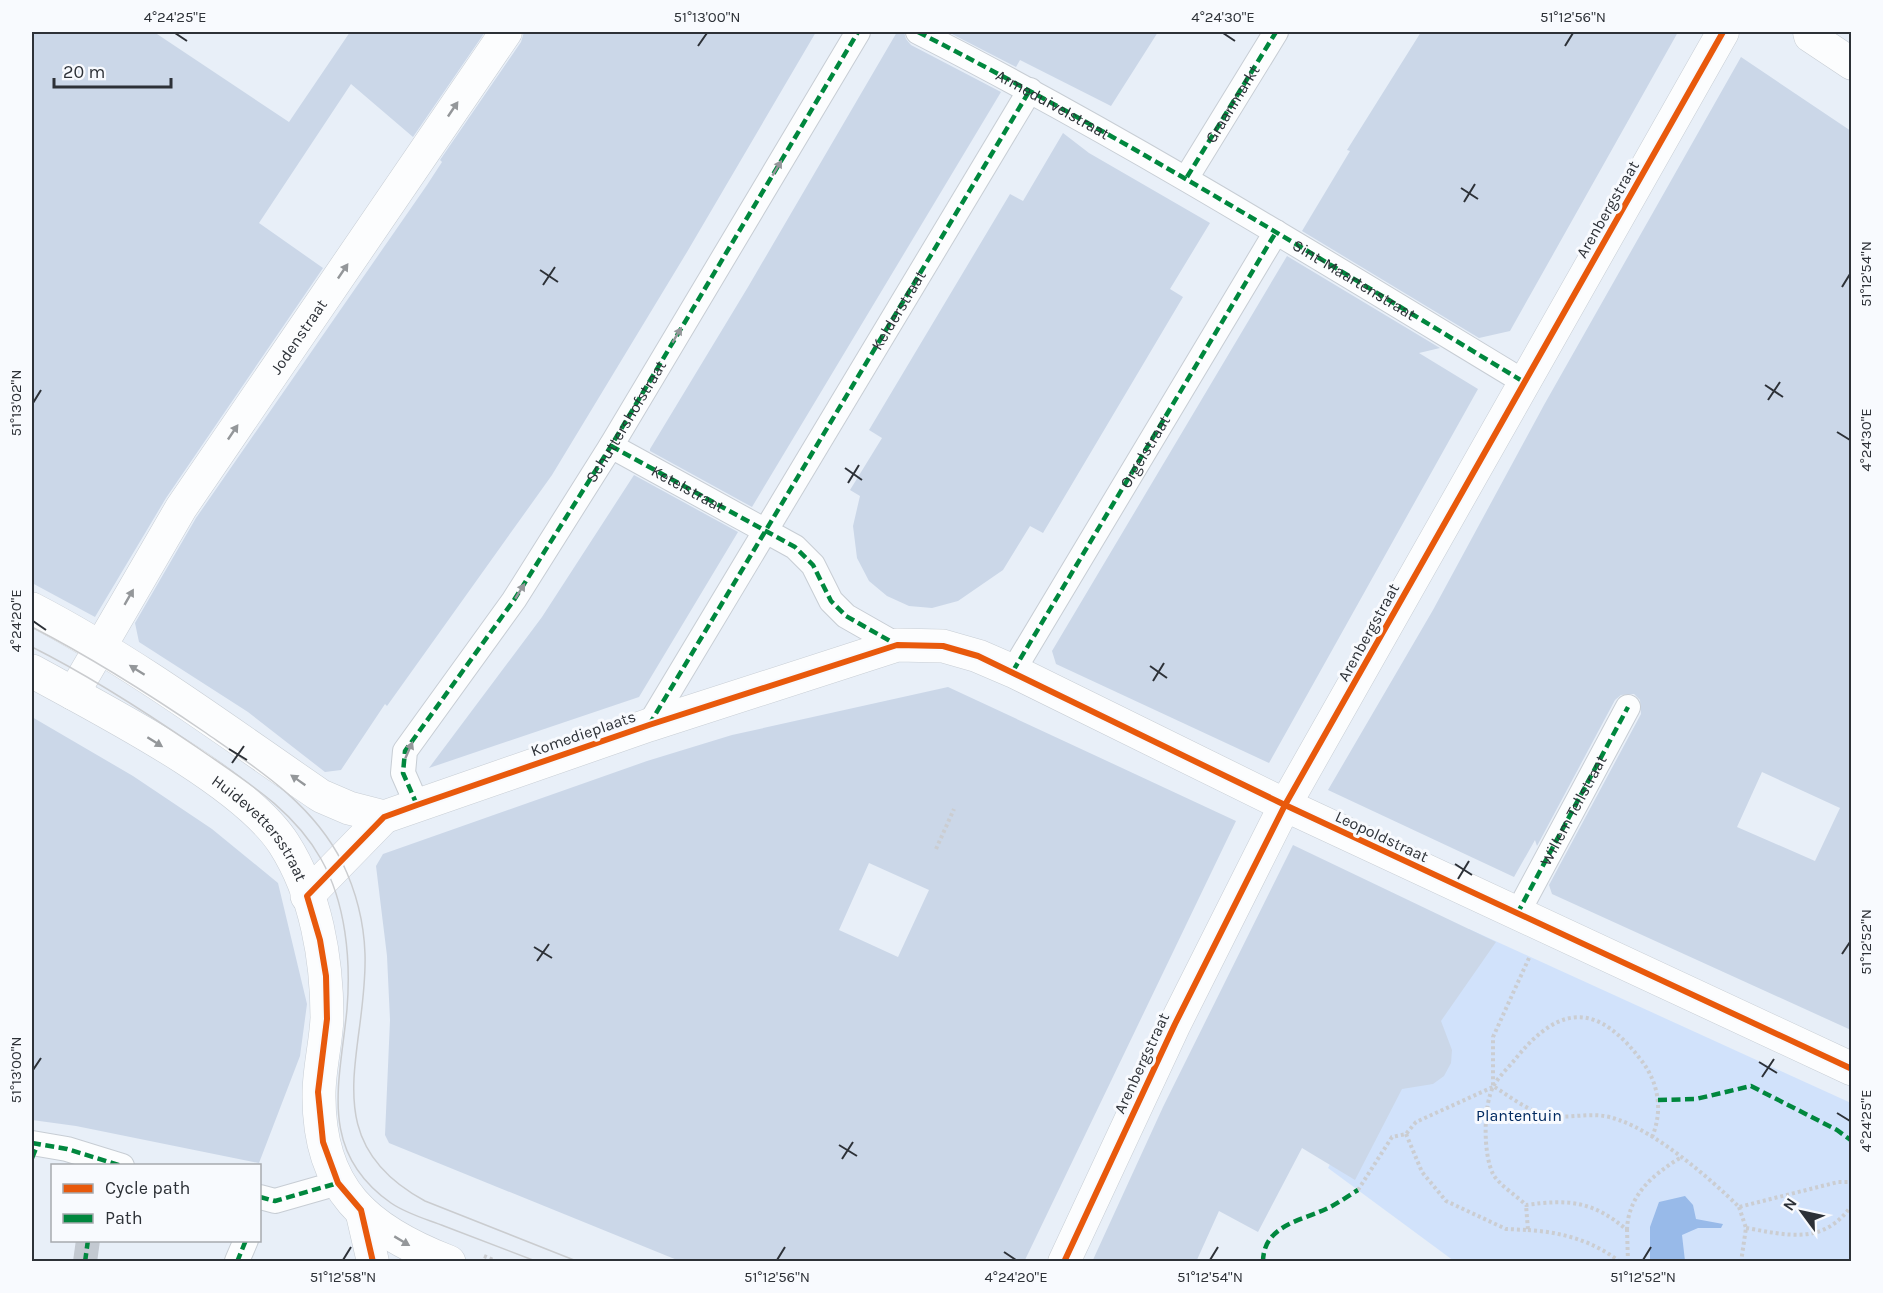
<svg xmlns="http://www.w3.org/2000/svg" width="1883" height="1293" viewBox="0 0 1883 1293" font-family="Karla,sans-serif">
	<rect width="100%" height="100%" fill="#e8eff8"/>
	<polygon fill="#d1e2fb" points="1469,929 1851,1103 1851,1261 1454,1261 1328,1168 1412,1012"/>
	<polygon fill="#98bae9" points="1685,1196 1693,1205 1696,1219 1723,1224 1721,1228 1698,1228 1682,1235 1685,1261 1650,1261 1650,1227 1659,1202"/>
	<g fill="#cbd7e8" fill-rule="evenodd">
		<polygon points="32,32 154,32 289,122 350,32 485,32 413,137 351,84 259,223 323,268 166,498 95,617 32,583"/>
		<polygon points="524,32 816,32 687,252 552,475 387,706 385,704 341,770 325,772 248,712 139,642 135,623 196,518 427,185 442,162 440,160 521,42"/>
		<polygon points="897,32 904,32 906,39 911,45 1001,92 752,507 650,451 650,449 748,287"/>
		<polygon points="948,32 1158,32 1111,106 1020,60 1016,67"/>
		<polygon points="1421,32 1678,32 1510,331 1479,338 1302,231 1350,151 1347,150"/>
		<path d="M1741,57L1851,131V1030L1552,894L1549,885L1641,714L1640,700L1634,694L1621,695L1615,700L1537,846L1535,840L1514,877L1328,790L1433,610L1544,405ZM1762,772L1840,808L1815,861L1737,827Z"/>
		<polygon points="1063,133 1089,153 1210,223 1170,289 1183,297 1043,533 1030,526 1003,570 958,601 932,608 909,606 887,596 869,581 857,558 853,526 860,496 850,490 882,438 869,430 1010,194 1023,201"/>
		<polygon points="1287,256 1440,348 1419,353 1478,389 1269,763 1056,664 1052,651"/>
		<polygon points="634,475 738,532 639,697 429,768 542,617"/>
		<path d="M948,687L1236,821L1024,1262H682L389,1143L385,1135L390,1020L387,956L376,866L383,854L647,761L732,735ZM869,863L929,890L898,957L839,930Z"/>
		<polygon points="32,717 133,776 212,829 278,883 307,1004 300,1056 259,1163 76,1126 32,1120"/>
		<polygon points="1293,845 1496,942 1441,1021 1452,1050 1451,1063 1444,1076 1433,1084 1402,1089 1355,1180 1302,1148 1258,1232 1219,1211 1196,1262 1092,1262 1163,1107"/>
	</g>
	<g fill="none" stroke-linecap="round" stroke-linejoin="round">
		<polyline stroke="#c3c9d1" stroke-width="24" stroke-dasharray="24 12" stroke-linecap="butt" points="85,1262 88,1240"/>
		<g stroke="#c7cdd4" stroke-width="26">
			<g id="pedestrian">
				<path id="s1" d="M918,32C1126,138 1324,261 1524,382"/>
				<path id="s2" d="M1187,177L1276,32"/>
				<polyline points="611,446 795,547 813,565 831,601 846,616 897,645"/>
				<path id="s3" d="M1013,671L1276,232"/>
				<path id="s4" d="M649,725L1030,90"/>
				<path id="s5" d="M417,805L403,773L405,751L514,600L611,446L858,32"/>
				<polyline points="1517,914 1628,707"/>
				<polyline points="32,1143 67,1149 122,1166"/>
				<polyline points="260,1197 275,1201 338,1183"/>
				<polyline points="237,1261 246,1240"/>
			</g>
		</g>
		<g stroke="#c7cdd4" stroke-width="33">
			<g id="minor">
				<polyline points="1809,32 1810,36 1852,64"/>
				<path id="s6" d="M73,694L181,508L506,32"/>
				<polyline points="361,1210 373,1262"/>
				<polyline points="1064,1262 1175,1024 1285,805 1723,32"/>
			</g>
		</g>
		<g stroke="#c7cdd4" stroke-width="34">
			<g id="tertiary">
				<path d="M32,609C134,662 226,731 321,796L349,808L384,817"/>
				<path id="s7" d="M32,671C99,708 244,781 284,844C316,894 327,959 327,1018C326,1043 319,1069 319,1094C318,1189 366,1230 449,1262"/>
				<polyline points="307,896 384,817 649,725 897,645 943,646 978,656 1013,671 1285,805 1852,1069"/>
			</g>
		</g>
		<g stroke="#cbcdd1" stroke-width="4" stroke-dasharray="3 3" stroke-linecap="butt">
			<polyline points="936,849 954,809"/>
			<path d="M1529,958L1493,1037V1086C1511,1097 1530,1113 1551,1116C1575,1119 1593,1110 1619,1120C1657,1133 1711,1179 1739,1207L1838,1182H1852"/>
			<polyline points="1406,1134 1422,1172 1446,1201 1506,1229 1528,1230 1526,1205"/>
			<polyline points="1358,1190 1392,1137 1406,1134 1416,1122 1493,1087"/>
			<polyline points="1739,1207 1746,1228 1741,1262"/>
			<path d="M1746,1228C1788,1235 1823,1246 1852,1205"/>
			<path d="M1528,1230C1561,1232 1594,1241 1620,1262"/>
			<path d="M1627,1230C1628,1196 1652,1175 1680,1158"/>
			<polyline points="484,1256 498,1262"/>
			<path d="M1628,1262L1627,1230C1593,1201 1569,1199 1526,1205C1517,1196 1499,1185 1493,1174C1483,1154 1483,1105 1494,1085C1500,1075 1510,1066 1517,1057C1562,1002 1599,1005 1641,1060C1659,1083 1663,1111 1652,1137"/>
		</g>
		<use href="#pedestrian" stroke="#fcfdfe" stroke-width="24"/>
		<use href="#minor" stroke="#fcfdfe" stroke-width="32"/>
		<use href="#tertiary" stroke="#fcfdfe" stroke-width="33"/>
		<g stroke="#cacccf" stroke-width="1.5">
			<path d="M32,627C92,658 149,694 206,733C258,769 313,804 342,862C356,891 364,922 365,954C368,1052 312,1140 425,1201L579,1262"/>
			<path d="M32,647C90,676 144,711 198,748C244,780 293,809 321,859C346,903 351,960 347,1009C340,1083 317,1151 391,1203C407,1214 426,1219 444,1226C475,1238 506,1250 538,1262"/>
		</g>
		<g stroke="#00873e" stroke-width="4.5" stroke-dasharray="9 4.5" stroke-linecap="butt">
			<path d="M918,32C1126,138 1324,261 1524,382"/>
			<polyline points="1187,177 1276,32"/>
			<path id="s8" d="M611,446L795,547L813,565L831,601L846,616L897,645"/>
			<polyline points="1013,671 1276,232"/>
			<polyline points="649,725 1030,90"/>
			<polyline points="417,805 403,773 405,751 514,600 611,446 858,32"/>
			<path id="s9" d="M1517,914L1628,707"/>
			<polyline points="1658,1100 1696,1099 1751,1086 1837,1130 1852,1141"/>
			<polyline points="32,1143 67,1149 122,1166"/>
			<polyline points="32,1158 38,1144"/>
			<polyline points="260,1197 275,1201 338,1183"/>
			<polyline points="85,1262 88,1240"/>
			<polyline points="237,1262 246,1240"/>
			<path d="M1263,1262C1263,1226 1300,1221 1326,1209C1337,1204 1348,1196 1358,1190"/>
		</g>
		<g stroke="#f8fafe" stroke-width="10">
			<g id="cycleway">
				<polyline points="373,1262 361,1210 338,1183 323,1142 318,1092 327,1019 326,976 320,940 307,896 384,817 417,805 649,725 897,645 943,646 978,656 1285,805 1852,1069"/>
				<polyline points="1064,1262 1175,1024 1285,805 1723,32"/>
			</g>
		</g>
		<use href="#cycleway" stroke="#e8590c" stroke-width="6"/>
	</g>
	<defs><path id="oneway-solid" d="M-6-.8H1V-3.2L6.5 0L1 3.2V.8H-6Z" transform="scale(1.5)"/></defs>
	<g fill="#94979a">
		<use href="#oneway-solid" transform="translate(453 109) rotate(-56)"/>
		<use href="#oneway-solid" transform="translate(777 168) rotate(-59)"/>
		<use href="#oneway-solid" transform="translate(343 271) rotate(-56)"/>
		<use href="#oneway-solid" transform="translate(677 335) rotate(-59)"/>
		<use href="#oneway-solid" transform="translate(233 432) rotate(-56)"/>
		<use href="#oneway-solid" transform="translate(520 591) rotate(-58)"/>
		<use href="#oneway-solid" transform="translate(129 597) rotate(-60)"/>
		<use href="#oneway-solid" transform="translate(137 670) rotate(-148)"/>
		<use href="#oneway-solid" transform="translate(155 742) rotate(32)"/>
		<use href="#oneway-solid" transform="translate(409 750) rotate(-66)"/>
		<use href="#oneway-solid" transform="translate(298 780) rotate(-145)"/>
		<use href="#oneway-solid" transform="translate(402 1241) rotate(31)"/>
	</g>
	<path fill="none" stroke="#2d3137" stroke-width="2" d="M175,33L187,41M1223,33L1235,41M698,46L707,33M1565,46L1573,33M1461,188L1478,199M1464,202L1475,184M540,270L558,282M543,285L555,267M1842,287L1850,274M1765,385L1783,397M1768,400L1780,382M33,403L41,390M1837,432L1850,440M845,468L862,480M848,483L859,465M33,621L46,630M1150,666L1167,678M1153,681L1164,663M229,749L247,760M232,763L244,746M1455,864L1472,875M1458,879L1469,861M534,947L552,958M1842,954L1850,942M537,961L549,944M1759,1062L1777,1073M33,1070L41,1058M1762,1077L1774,1059M1837,1113L1850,1121M839,1145L857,1156M842,1159L853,1142M1004,1252L1016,1260M343,1260L351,1247M777,1260L785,1247M1210,1260L1218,1247M1643,1260L1651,1247"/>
	<g text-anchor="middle" stroke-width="6" stroke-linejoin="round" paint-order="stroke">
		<g font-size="16" fill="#2d3137" stroke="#f8fafe">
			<text dy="6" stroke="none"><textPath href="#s1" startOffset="153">Armeduivelstraat</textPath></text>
			<text dy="6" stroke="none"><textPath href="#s2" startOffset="86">Graanmarkt</textPath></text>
			<text transform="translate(1607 209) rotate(-60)" y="6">Arenbergstraat</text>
			<text dy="6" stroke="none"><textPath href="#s1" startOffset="502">Sint-Maartenstraat</textPath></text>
			<text dy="6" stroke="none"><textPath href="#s4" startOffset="484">Kelderstraat</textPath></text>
			<text dy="6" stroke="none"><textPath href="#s6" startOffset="423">Jodenstraat</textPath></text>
			<text dy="6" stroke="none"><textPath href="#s5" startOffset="454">Schuttershofstraat</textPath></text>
			<text dy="6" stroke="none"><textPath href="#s3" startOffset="256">Orgelstraat</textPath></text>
			<text dy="6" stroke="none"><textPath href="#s8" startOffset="88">Ketelstraat</textPath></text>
			<text transform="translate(1368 632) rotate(-61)" y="6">Arenbergstraat</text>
			<text transform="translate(583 733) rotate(-19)" y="6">Komedieplaats</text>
			<text dy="6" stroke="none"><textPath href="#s9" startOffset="118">Willem Tellstraat</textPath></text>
			<text dy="6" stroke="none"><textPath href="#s7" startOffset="280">Huidevettersstraat</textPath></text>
			<text transform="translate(1382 836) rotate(25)" y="6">Leopoldstraat</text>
			<text transform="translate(1141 1063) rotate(-65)" y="6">Arenbergstraat</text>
		</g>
		<g font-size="16" fill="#002960" stroke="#f8fafe">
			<text x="1519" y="1121">Plantentuin</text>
		</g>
	</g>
	<rect width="1883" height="1293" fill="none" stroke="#f8fafe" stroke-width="66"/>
	<rect x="51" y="1164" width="210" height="78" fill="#f8fafe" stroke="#a7aaae" stroke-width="1.5"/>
	<rect x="63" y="1184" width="30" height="9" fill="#e8590c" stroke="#a7aaae" stroke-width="1.5"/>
	<text x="105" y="1194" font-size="18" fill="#2d3137">Cycle path</text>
	<rect x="63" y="1214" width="30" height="9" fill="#00873e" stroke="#a7aaae" stroke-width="1.5"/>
	<text x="105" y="1224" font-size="18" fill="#2d3137">Path</text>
	<g transform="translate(1802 1212) rotate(303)" stroke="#f8fafe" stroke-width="4.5" paint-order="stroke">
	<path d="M0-4.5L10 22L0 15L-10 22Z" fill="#2d3137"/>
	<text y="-9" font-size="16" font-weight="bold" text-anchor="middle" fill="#2d3137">N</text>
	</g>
	<path d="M54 78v9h117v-9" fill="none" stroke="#2d3137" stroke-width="3"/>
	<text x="63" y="78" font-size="18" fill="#2d3137" stroke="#f8fafe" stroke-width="4.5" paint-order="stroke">20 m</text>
	<rect x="33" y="33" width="1817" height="1227" fill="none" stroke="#2d3137" stroke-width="2"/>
	<g font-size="15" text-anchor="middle" fill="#2d3137">
		<text x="175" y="22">4°24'25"E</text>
		<text x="707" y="22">51°13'00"N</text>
		<text x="1223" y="22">4°24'30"E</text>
		<text x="1573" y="22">51°12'56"N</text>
		<text transform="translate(1866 274) rotate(-90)" y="5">51°12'54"N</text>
		<text transform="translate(16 403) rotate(-90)" y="5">51°13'02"N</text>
		<text transform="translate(1866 440) rotate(-90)" y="5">4°24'30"E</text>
		<text transform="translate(16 621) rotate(-90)" y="5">4°24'20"E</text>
		<text transform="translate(1866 942) rotate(-90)" y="5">51°12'52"N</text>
		<text transform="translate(16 1070) rotate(-90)" y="5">51°13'00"N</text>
		<text transform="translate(1866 1121) rotate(-90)" y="5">4°24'25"E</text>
		<text x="343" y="1282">51°12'58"N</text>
		<text x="777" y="1282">51°12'56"N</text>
		<text x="1016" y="1282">4°24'20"E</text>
		<text x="1210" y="1282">51°12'54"N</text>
		<text x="1643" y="1282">51°12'52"N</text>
	</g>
</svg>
